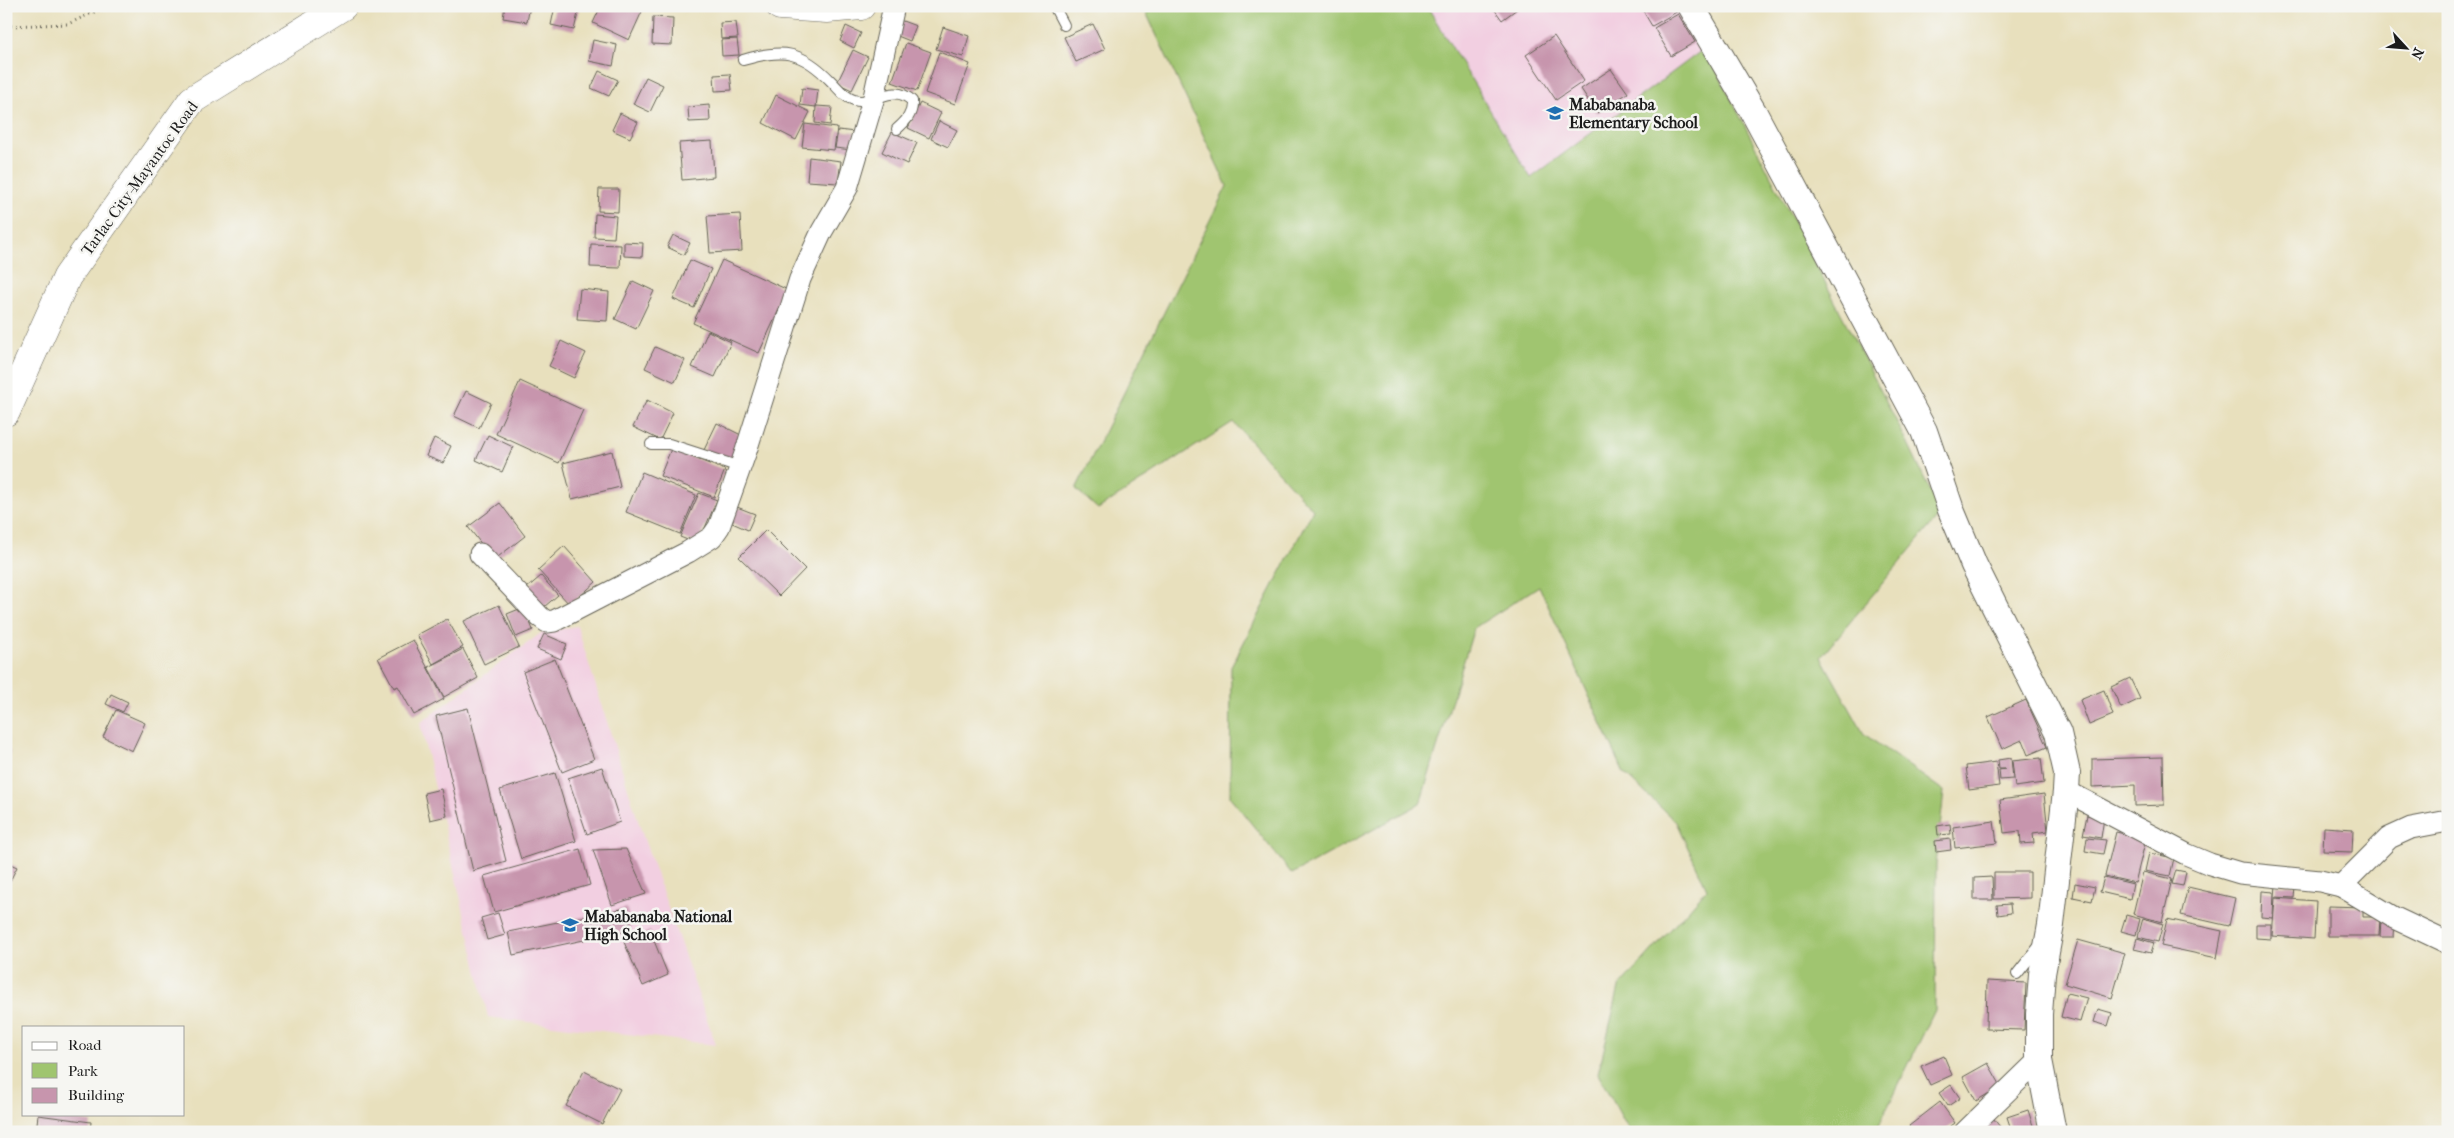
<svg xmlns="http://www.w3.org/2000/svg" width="2454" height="1138" viewBox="0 0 2454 1138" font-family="'IM FELL French Canon',serif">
	<rect width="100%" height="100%" fill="#f6f6f2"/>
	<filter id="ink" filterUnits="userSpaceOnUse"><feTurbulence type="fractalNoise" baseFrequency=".02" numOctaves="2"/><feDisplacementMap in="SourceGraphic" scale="10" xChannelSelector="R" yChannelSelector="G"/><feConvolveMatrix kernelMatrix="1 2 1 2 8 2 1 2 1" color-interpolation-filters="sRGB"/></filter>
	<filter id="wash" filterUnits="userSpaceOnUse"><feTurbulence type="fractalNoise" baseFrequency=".0096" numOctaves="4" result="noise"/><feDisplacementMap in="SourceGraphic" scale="20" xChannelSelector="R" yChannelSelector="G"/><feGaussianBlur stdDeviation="1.12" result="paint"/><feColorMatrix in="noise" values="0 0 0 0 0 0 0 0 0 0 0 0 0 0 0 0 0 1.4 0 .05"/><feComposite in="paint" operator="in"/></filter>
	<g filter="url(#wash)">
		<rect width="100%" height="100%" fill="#e8e0bd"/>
		<g fill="#f2cfe1">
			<polygon points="1427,6 1682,6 1705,48 1531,178"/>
			<polygon points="577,626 642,833 716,1045 488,1017 420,723 541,633"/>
		</g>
		<polygon fill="#a0c56f" stroke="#5e7046" points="1143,6 1427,6 1531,178 1705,48 1906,440 1941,513 1821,657 1864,734 1944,791 1936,865 1935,1010 1876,1131 1630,1132 1598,1074 1619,987 1707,889 1676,822 1624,773 1539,586 1474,628 1420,804 1292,874 1230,797 1231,667 1313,510 1233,422 1098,509 1076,489 1227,186"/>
		<g id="blocks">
			<g fill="#c795ad">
				<polygon points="505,6 530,6 527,22 503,18"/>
				<polygon points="555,6 579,9 574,30 551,25"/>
				<polygon points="601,6 644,7 629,40 593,23"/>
				<polygon points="1492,6 1521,6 1502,20"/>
				<polygon points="1640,6 1677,6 1680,10 1652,26"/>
				<polygon points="1678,14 1695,42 1671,56 1654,28"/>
				<polygon points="653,17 673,18 672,45 652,44"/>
				<polygon points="900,20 916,26 910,41 895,35"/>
				<polygon points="736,22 738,38 721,39 720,23"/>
				<polygon points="1093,24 1105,49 1076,62 1064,37"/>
				<polygon points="846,26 861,33 854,48 840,41"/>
				<polygon points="943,27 969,36 963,57 936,49"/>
				<polygon points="1554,36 1584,81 1556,100 1526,55"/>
				<polygon points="737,39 739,55 722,56 721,40"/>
				<polygon points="593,40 617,45 613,66 589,61"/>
				<polygon points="906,43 931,52 917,91 892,82"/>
				<polygon points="853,50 868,57 852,90 837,83"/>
				<polygon points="939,52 970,64 955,104 925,93"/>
				<polygon points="1611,69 1628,93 1597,113 1581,89"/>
				<polygon points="599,71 618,80 609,96 591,88"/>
				<polygon points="730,74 732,90 715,91 714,75"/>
				<polygon points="646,77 663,85 650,112 633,104"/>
				<polygon points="802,88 818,90 816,107 800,105"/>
				<polygon points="776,95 810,112 796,140 763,123"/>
				<polygon points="920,103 941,113 929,138 908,128"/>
				<polygon points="709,105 710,121 689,122 688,107"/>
				<polygon points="816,106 832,107 830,125 815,123"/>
				<polygon points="620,113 638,122 630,138 612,130"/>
				<polygon points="939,121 957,130 948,147 931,139"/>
				<polygon points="805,124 837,128 834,150 802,147"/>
				<polygon points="838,130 855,132 852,150 835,148"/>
				<polygon points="892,132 917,143 907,164 882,152"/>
				<polygon points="712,141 714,177 682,180 679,143"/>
				<polygon points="809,157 841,161 838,183 807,181"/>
				<polygon points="599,189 619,189 618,212 598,211"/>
				<polygon points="595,214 616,216 614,238 594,237"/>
				<polygon points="740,214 742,251 710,253 707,216"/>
				<polygon points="673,235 690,243 684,255 667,247"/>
				<polygon points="624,242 643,243 642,257 624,256"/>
				<polygon points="591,244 621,245 620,268 590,267"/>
				<polygon points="690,260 711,269 694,308 673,299"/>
				<polygon points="722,260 788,290 759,353 693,323"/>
				<polygon points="633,281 654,291 636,329 615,319"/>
				<polygon points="580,289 609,292 607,321 577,319"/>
				<polygon points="708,331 731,342 715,377 692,367"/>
				<polygon points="561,341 586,353 574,378 549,366"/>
				<polygon points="655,347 685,360 675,382 645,368"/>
				<polygon points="520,381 583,410 559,463 496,434"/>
				<polygon points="466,391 491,403 479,428 454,416"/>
				<polygon points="647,400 673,413 660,440 633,427"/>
				<polygon points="717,423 743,436 730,463 704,450"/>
				<polygon points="488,435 513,447 502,472 476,460"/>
				<polygon points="434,438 451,446 443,463 426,456"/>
				<polygon points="671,449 725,470 714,497 660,476"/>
				<polygon points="612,451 620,487 572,499 563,463"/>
				<polygon points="642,472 696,495 680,534 626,512"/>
				<polygon points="699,493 717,500 698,544 680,537"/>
				<polygon points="500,503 525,536 494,560 468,527"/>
				<polygon points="737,507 755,514 748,530 730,522"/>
				<polygon points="766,530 805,569 779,596 739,557"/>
				<polygon points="564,546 596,582 570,605 538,570"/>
				<polygon points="541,576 558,595 544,607 527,588"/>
				<polygon points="499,605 519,647 484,664 464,621"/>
				<polygon points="524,607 533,630 516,637 507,614"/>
				<polygon points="447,619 463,647 433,664 417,635"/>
				<polygon points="544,634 567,644 561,659 537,649"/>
				<polygon points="413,640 444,699 414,715 398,686 394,688 378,658"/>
				<polygon points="463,649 478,678 444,697 428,667"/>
				<polygon points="555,659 594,759 562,772 523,672"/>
				<polygon points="2130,678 2140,699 2121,708 2111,687"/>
				<polygon points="2104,690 2113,715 2089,725 2080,700"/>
				<polygon points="111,694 128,702 123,712 106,704"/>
				<polygon points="2026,700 2047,747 2028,755 2022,740 2002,749 1988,717"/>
				<polygon points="468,708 506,861 473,871 436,716"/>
				<polygon points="116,710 145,723 132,751 103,737"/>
				<polygon points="6,749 10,751 7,763 6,763"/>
				<polygon points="2163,757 2164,805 2135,806 2135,785 2092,787 2092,759"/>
				<polygon points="2011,758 2013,779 2000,780 1999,770 2005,769 1999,769 1998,760"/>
				<polygon points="2041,758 2044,783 2015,787 2012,761"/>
				<polygon points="1996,762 1999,786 1969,790 1966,766"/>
				<polygon points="602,767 620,822 587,834 568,778"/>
				<polygon points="555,773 576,841 521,859 500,790"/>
				<polygon points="441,789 447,816 430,820 424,793"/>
				<polygon points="2044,794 2048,831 2033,833 2034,843 2021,844 2020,831 2004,833 2000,800"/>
				<polygon points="2087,815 2104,818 2101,838 2083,835"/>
				<polygon points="1994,821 1997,843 1955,848 1953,827"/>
				<polygon points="1950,824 1951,834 1938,835 1937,826"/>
				<polygon points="2324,827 2353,829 2352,852 2323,851"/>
				<polygon points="2116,832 2146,839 2135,883 2105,876"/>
				<polygon points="2087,838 2106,840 2103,854 2085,851"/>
				<polygon points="1950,839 1951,850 1936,852 1935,841"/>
				<polygon points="580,849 590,885 494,912 484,876"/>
				<polygon points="626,849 646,894 612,905 593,850"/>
				<polygon points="2149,853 2174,858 2170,876 2145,871"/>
				<polygon points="6,862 17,867 6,889"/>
				<polygon points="2176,870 2186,872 2183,886 2172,884"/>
				<polygon points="1994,872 2030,872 2030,898 1994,899"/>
				<polygon points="2143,872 2172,879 2162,922 2133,914"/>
				<polygon points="1992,877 1993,900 1974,900 1974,878"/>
				<polygon points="2104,877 2133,884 2130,899 2100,892"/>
				<polygon points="2075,883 2095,887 2092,901 2073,897"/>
				<polygon points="2276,885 2295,886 2294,898 2275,897"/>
				<polygon points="2188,887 2235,898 2229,926 2181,915"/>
				<polygon points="2262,891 2274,892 2273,918 2261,917"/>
				<polygon points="2275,898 2316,901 2314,939 2272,936"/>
				<polygon points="2010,904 2011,913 1998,915 1997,905"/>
				<polygon points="2328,906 2363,907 2363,917 2380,917 2379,936 2328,936"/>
				<polygon points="627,908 631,930 513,955 508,932"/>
				<polygon points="498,913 505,935 487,940 481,918"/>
				<polygon points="2126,915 2140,919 2136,935 2121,931"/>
				<polygon points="2143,918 2163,924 2158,942 2138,937"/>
				<polygon points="2167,919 2222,931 2217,958 2161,946"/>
				<polygon points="2381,919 2395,919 2394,937 2380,937"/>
				<polygon points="2256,924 2271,924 2271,939 2256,938"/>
				<polygon points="650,931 668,975 643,986 624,942"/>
				<polygon points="2137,938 2154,943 2151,953 2134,949"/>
				<polygon points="2078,940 2125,953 2112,998 2065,984"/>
				<polygon points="1987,981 2026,983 2024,1030 1986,1029"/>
				<polygon points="2067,993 2087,998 2080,1022 2061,1017"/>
				<polygon points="2098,1009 2112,1013 2108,1026 2094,1022"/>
				<polygon points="1944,1056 1952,1075 1930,1085 1921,1066"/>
				<polygon points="1988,1063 2001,1086 1976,1101 1963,1077"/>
				<polygon points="584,1071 620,1089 602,1124 566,1106"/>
				<polygon points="1951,1085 1960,1098 1948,1106 1939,1093"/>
				<polygon points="1940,1102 1955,1123 1943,1132 1913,1132 1909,1126"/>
				<polygon points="2028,1110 2035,1132 2012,1132 2007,1117"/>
				<polygon points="1990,1114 2004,1132 1969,1132"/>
				<polygon points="38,1115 91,1122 90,1132 36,1132"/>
			</g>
		</g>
	</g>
	<g filter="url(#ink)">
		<use href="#blocks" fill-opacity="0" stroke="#636154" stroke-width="1"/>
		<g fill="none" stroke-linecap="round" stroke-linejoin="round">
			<g stroke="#636154" stroke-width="12">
				<g id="service">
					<polyline points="1054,6 1064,25"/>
					<path d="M743,60C783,48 802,51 831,81C838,88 844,97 854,100C874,106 893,82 912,101C913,114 906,121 897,129"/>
					<polyline points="651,444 669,444 740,467"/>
					<polyline points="2017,974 2040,945"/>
				</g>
			</g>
			<g stroke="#636154" stroke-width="23">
				<g id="minor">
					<polyline points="480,554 540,617 547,622 554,621 688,552 712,537 719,527 746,451 800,279 822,231 847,188 874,97 894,6"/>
					<polyline points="2066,791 2186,854 2210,864 2240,873 2320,881 2341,886 2393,917 2448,943"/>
					<polyline points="2341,886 2389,838 2411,828 2448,821"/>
					<polyline points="1965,1132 2039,1060"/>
				</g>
			</g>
			<g stroke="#636154" stroke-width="28">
				<polyline id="tertiary" points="1691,6 1754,113 1924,431 1951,510 1974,565 2058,733 2067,773 2066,791 2051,925 2042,974 2039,1014 2039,1060 2053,1132"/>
			</g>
			<g stroke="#636154" stroke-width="29">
				<g id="secondary">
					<polyline points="780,6 827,9 861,6"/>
					<polyline points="6,412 67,277 192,100 343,6"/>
				</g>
			</g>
			<polyline stroke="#636154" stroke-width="3" stroke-dasharray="1 4" stroke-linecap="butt" points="6,26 68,24 107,6"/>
			<use href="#service" stroke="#fff" stroke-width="10"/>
			<use href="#minor" stroke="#fff" stroke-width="21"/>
			<use href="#tertiary" stroke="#fff" stroke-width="26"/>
			<use href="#secondary" stroke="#fff" stroke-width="28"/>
		</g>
	</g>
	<defs>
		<g id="school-bare" transform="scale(1.35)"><path d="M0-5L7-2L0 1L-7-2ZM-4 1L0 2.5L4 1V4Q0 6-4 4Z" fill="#1f6fb2" stroke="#f6f6f2" stroke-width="2.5" paint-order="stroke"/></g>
	</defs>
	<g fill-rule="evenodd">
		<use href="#school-bare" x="1555" y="113"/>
		<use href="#school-bare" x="570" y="925"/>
	</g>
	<g text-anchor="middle" stroke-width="5" stroke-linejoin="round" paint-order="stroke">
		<g font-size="16" font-weight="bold" fill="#1c1c1c" stroke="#f6f6f2" text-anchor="start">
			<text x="1569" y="110">Mababanaba<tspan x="1569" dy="18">Elementary School</tspan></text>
			<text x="584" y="922">Mababanaba National<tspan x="584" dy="18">High School</tspan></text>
		</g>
		<g font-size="16" fill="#1c1c1c" stroke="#f6f6f2">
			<text transform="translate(139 178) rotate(-54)" y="6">Tarlac City-Mayantoc Road</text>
		</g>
	</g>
	<rect width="2454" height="1138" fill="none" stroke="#f6f6f2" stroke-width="25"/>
	<rect x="22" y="1026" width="162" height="90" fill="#f6f6f2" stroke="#9f9f9c"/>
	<rect x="32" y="1042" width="25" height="8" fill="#ffffff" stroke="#9f9f9c"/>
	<text x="68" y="1050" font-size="15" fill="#1c1c1c">Road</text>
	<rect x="32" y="1063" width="25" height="15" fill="#a0c56f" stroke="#9f9f9c"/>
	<text x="68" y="1076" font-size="15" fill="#1c1c1c">Park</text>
	<rect x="32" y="1088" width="25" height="15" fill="#c795ad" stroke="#9f9f9c"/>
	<text x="68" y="1100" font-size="15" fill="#1c1c1c">Building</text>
	<g transform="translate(2406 48) rotate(116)" stroke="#f6f6f2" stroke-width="4" paint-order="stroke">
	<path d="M0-4L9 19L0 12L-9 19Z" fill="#1c1c1c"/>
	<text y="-8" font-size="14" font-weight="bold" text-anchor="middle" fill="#1c1c1c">N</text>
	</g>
</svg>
